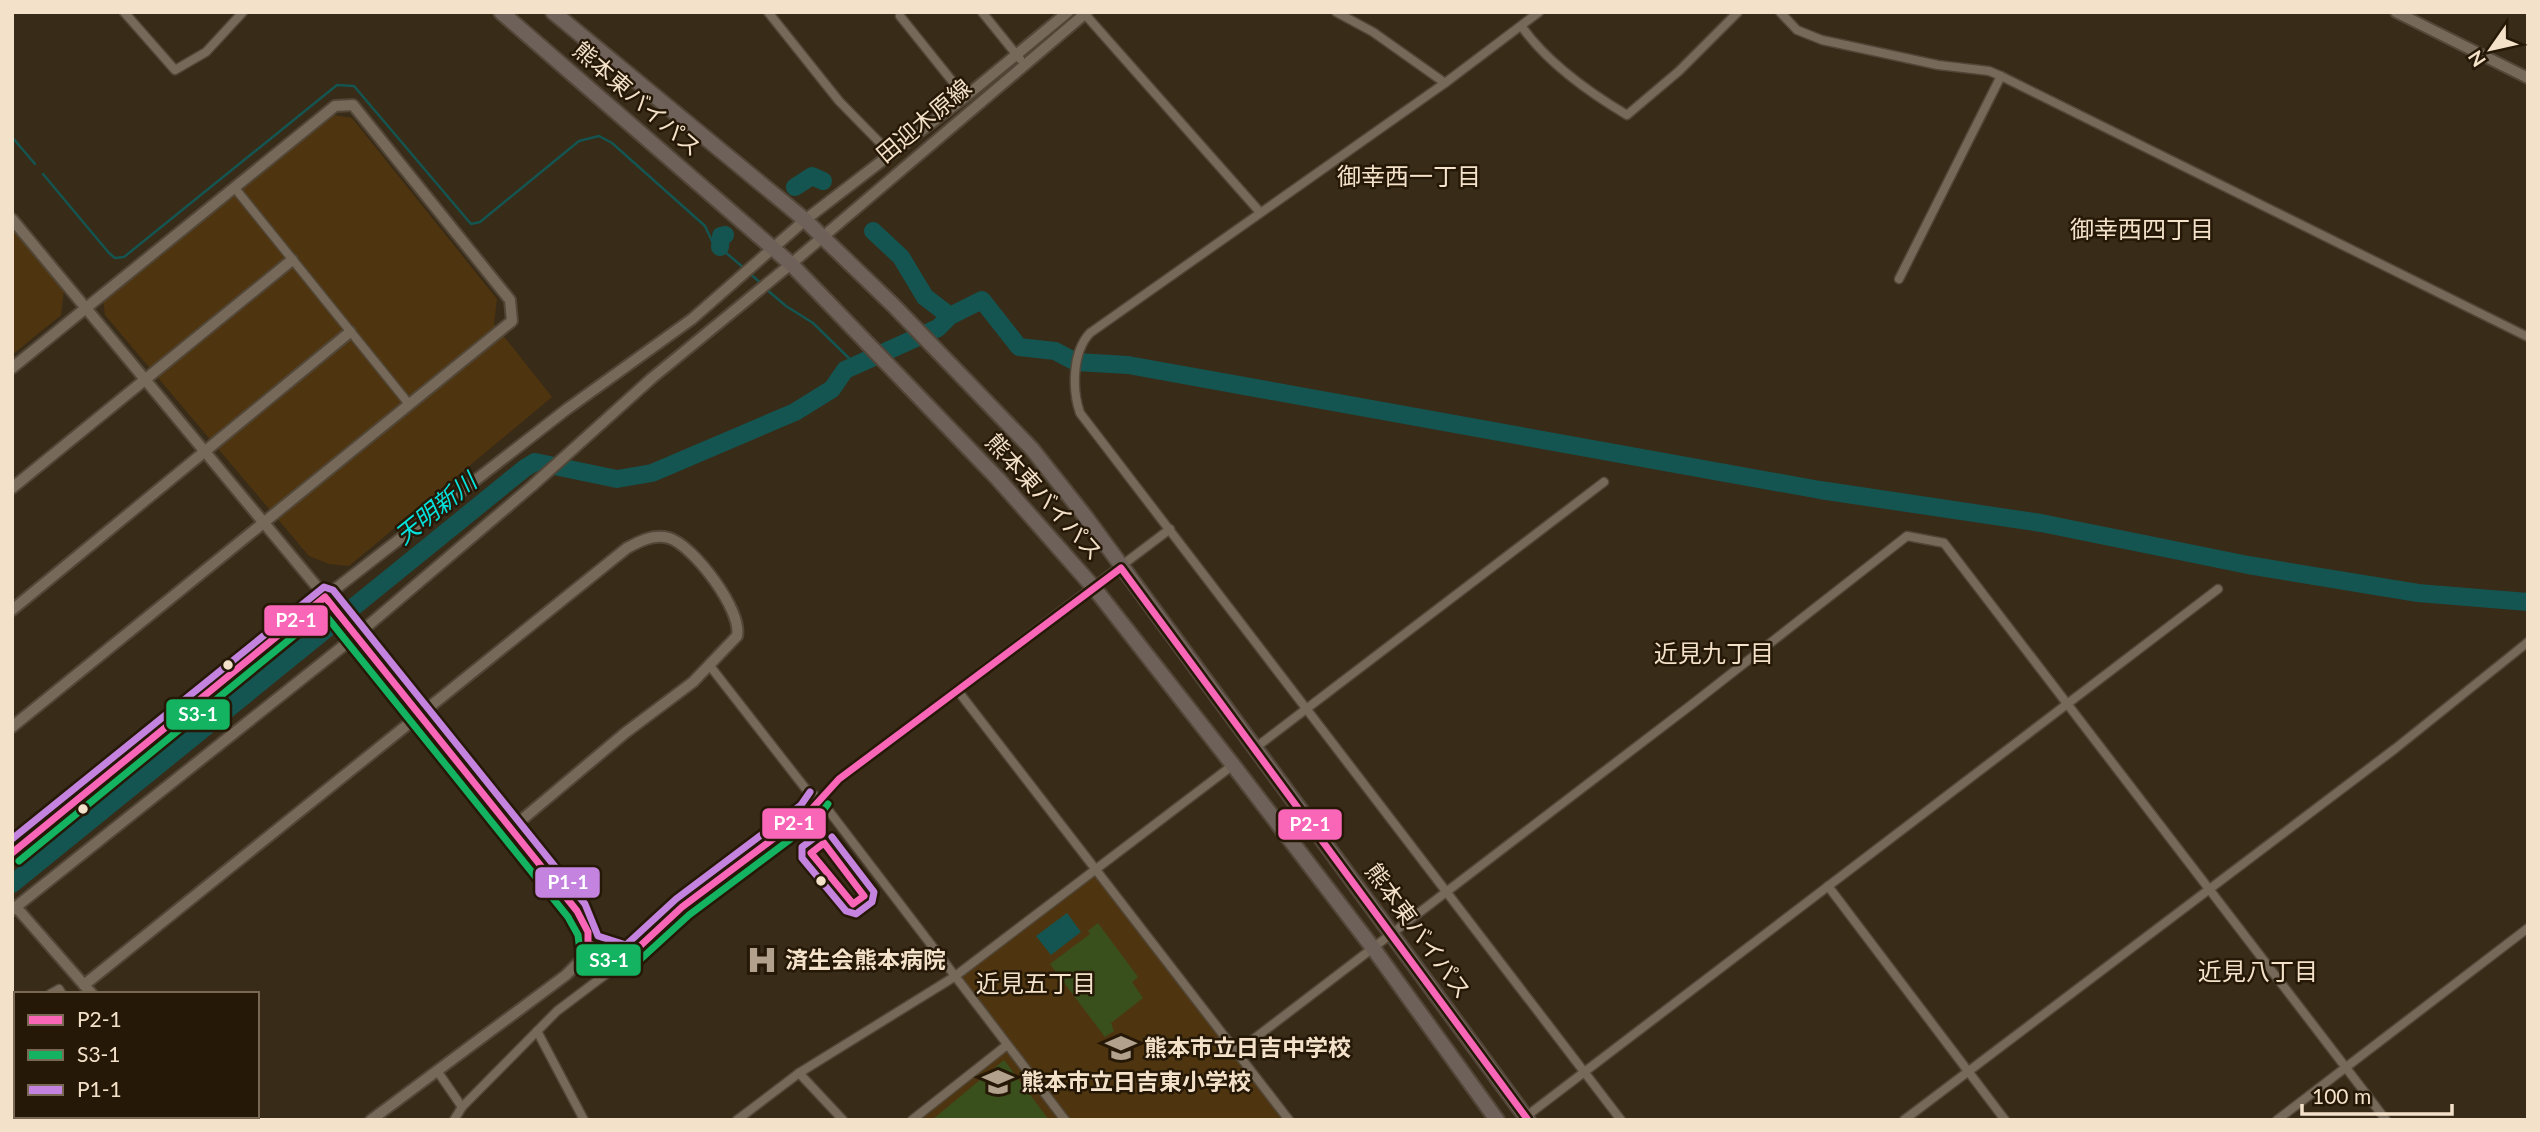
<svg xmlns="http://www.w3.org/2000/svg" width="2540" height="1132" viewBox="0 0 2540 1132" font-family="Lato,'Noto Sans JP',sans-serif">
	<rect width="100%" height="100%" fill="#382b18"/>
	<g fill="#4f350f">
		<polygon points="333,115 352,118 497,299 494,324 552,397 349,566 329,564 309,556 105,315 103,300"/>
		<polygon points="12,226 64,289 61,315 12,355"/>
		<polygon points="1096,867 1287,1120 912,1120 1007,1045 954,977"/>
	</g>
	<g fill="#39501c">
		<polygon points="1098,923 1138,977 1132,982 1143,998 1111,1023 1114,1031 1105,1037 1050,964 1090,934 1088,931"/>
		<polygon points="1004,1060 1049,1120 932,1120"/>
	</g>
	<polygon fill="#145551" points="1067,913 1081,932 1051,955 1036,936"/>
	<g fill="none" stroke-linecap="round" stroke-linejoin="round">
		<g stroke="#145551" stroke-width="2.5">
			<polyline points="12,137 35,164"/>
			<polyline points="43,174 109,253 115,258 124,257 337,85 354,86 471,224 480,222 579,141 599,136 612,143 705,226 712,241 744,268"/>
			<polyline points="748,272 762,284"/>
			<polyline points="766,289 786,306 813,323 857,366"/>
		</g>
		<g stroke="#145551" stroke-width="18">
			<polyline points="795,187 812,176 823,181"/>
			<polyline points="873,231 901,257 925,297 950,316 982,300 1019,347 1055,351 1076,362 1128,365 1820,490 2041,523 2248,565 2418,593 2528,602"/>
			<polyline points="720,247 721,236 725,235"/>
			<polyline points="12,884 525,468 535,462 617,479 652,473 795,412 832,389 845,370 938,328 950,316"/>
		</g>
		<g stroke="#514637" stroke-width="11">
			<g id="street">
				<polyline points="124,12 175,70 206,52 243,12"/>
				<polyline points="768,12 839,101 889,152"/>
				<polyline points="982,12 1020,59"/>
				<polyline points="1083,12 1259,211"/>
				<polyline points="1336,12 1373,32 1445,83"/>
				<path d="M1539,12L1445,83L1090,333C1072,352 1072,390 1080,413L1621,1120"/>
				<polyline points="1780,12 1797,30 1822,40 1938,65 1989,71 2001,76 2528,337"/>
				<polyline points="900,16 965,97"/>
				<path d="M1522,27C1547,62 1590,93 1627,115L1679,71L1738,12"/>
				<polyline points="234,187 409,404"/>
				<polyline points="1899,279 2001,76"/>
				<polyline points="710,666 809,793 819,798 1065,1120"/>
				<polyline points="958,691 1289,1120"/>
				<polyline points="1255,748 1604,482"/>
				<polyline points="1828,886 2005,1120"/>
				<polyline points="588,944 618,952 625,960"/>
				<polyline points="50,994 59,989 62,994"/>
				<polyline points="12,1024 16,1021"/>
				<polyline points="537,1031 584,1120"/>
				<polyline points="1238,1051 1691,705 1907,536 1944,543 2386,1120"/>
				<polyline points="438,1072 462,1107"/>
				<polyline points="799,1073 843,1120"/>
				<polyline points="163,1116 166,1120"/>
				<polyline points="1524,1118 2218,589"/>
				<polyline points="454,1120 462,1107 557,1011 642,947 682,907 809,812 839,779 1170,529"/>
				<polyline points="737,1120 799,1073 954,977 1233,765"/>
				<polyline points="912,1120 1007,1045"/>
				<polyline points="1904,1120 2396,748 2528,642"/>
				<polyline points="2277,1120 2528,928"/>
			</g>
		</g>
		<g stroke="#514637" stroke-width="14">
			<g id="secondary">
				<polyline points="2396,12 2528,78"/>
				<polyline points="12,219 347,623 577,911 588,932 588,944 582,959 566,975 371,1120"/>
				<polyline points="12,368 335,106 353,105 510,300 512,321 12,727"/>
				<polyline points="12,488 292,260"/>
				<polyline points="12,610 350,332"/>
				<polyline points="12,853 325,597 567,409 692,319 805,220 965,97 1068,12"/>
				<polyline points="16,907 92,994"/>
				<polyline points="12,910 357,635 532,486 652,378 791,264 1087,12"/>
				<path d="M84,985L627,548C640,541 653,534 669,538C693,545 743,611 737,636L693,682L625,733L512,828"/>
				<polyline points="192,1116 195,1120"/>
			</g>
		</g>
		<g stroke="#514637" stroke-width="18">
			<g id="highway">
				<polyline points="501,12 791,264 998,479 1095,589 1233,765 1373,948 1497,1120"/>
				<polyline points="553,12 805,220 893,305 1032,449 1085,516 1528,1120"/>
			</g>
		</g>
		<use href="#street" stroke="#766959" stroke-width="8"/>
		<use href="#secondary" stroke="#766959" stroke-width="10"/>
		<use href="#highway" stroke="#6e6159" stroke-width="14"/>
		<g stroke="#251806" stroke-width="12">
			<g id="bus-1">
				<polygon points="824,843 864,896 853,904 811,853"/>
				<polyline points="12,853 325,597 577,911 588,932 588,944 618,952 625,960 682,907 809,812 839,779 1121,568 1528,1120"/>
			</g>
		</g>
		<g stroke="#251806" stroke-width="12">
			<polyline id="bus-2" points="19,861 323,612 568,917 578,935 580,951 612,961 621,970 631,968 689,915 816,820 828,804"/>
		</g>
		<g stroke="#251806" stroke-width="12">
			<g id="bus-3">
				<polyline points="818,835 802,847 802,858 846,911 856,914 872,902 874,892 832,837"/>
				<polyline points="12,839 324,587 333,590 585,904 598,936 626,945 676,899 801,805 810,792"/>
			</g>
		</g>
		<use href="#bus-1" stroke="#fa66b7" stroke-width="7"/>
		<use href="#bus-2" stroke="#13b361" stroke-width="7"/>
		<use href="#bus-3" stroke="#c483df" stroke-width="7"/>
	</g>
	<defs>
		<g id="hospital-bare" transform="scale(2.415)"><path d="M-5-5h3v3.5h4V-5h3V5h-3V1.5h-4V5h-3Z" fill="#b2a18c" stroke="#251806" stroke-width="2.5" paint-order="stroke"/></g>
		<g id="school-bare" transform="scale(2.415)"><path d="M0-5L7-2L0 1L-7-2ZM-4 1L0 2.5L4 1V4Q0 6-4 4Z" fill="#b2a18c" stroke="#251806" stroke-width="2.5" paint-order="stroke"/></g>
	</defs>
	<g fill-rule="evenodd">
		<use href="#hospital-bare" x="762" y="960"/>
		<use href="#school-bare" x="1121" y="1048"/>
		<use href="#school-bare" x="998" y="1082"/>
	</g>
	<g fill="#f4e1ca" stroke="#251806" stroke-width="2.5">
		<circle cx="228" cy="665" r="6"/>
		<circle cx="83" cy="809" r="6"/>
		<circle cx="821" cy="881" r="6"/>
	</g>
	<g text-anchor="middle" stroke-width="5" stroke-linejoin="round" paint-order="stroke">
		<g font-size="23" fill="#f4e1ca" stroke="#251806">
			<text transform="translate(637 99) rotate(41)" y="8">熊本東バイパス</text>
			<text transform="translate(924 121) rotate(-40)" y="8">田迎木原線</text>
			<text transform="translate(1044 497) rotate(48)" y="8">熊本東バイパス</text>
			<text transform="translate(1418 931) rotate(54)" y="8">熊本東バイパス</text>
		</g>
		<g font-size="23" font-weight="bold" fill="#f4e1ca" stroke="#251806" text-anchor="start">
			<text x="785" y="968">済生会熊本病院</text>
			<text x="1144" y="1056">熊本市立日吉中学校</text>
			<text x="1021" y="1090">熊本市立日吉東小学校</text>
		</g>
		<g font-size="24" fill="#f4e1ca" stroke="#251806">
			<text x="1409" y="185">御幸西一丁目</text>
			<text x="2142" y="238">御幸西四丁目</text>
			<text x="1714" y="662">近見九丁目</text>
			<text x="2258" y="980">近見八丁目</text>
			<text x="1036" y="992">近見五丁目</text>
		</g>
		<g font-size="24" font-style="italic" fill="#05e2dd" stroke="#251806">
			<text transform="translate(436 509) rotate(-39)" y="8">天明新川</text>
		</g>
	</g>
	<g stroke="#251806" stroke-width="2.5">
		<rect x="263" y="604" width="66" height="33" rx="7" fill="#fa66b7"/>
		<rect x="165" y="698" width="66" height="33" rx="7" fill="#13b361"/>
		<rect x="761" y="807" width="66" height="33" rx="7" fill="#fa66b7"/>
		<rect x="1277" y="808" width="66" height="33" rx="7" fill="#fa66b7"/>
		<rect x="534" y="866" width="67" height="33" rx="7" fill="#c483df"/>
		<rect x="575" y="943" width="67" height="34" rx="7" fill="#13b361"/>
	</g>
	<g font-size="19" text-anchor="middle" font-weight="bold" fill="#fff">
		<text x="296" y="627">P2-1</text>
		<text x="198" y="721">S3-1</text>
		<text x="794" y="830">P2-1</text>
		<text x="1310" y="831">P2-1</text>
		<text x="568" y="889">P1-1</text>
		<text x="609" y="967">S3-1</text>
	</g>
	<rect width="2540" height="1132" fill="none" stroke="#f4e1ca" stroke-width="28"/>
	<rect x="14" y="992" width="245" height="126" fill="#251806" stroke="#786854" stroke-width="2"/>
	<rect x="28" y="1015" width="35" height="10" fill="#fa66b7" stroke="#786854" stroke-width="2"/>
	<text x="77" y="1027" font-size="21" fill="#f4e1ca">P2-1</text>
	<rect x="28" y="1050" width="35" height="10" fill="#13b361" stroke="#786854" stroke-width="2"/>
	<text x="77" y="1062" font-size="21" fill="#f4e1ca">S3-1</text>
	<rect x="28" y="1085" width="35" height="10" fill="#c483df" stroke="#786854" stroke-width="2"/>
	<text x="77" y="1097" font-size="21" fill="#f4e1ca">P1-1</text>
	<g transform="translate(2491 49) rotate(236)" stroke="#251806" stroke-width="5" paint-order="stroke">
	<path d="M0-5L12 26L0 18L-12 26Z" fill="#f4e1ca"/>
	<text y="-10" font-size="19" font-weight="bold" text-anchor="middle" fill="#f4e1ca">N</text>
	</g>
	<path d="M2302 1104v10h150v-10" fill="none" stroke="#f4e1ca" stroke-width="3.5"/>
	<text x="2312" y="1104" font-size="21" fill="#f4e1ca" stroke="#251806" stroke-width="5" paint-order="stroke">100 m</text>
</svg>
